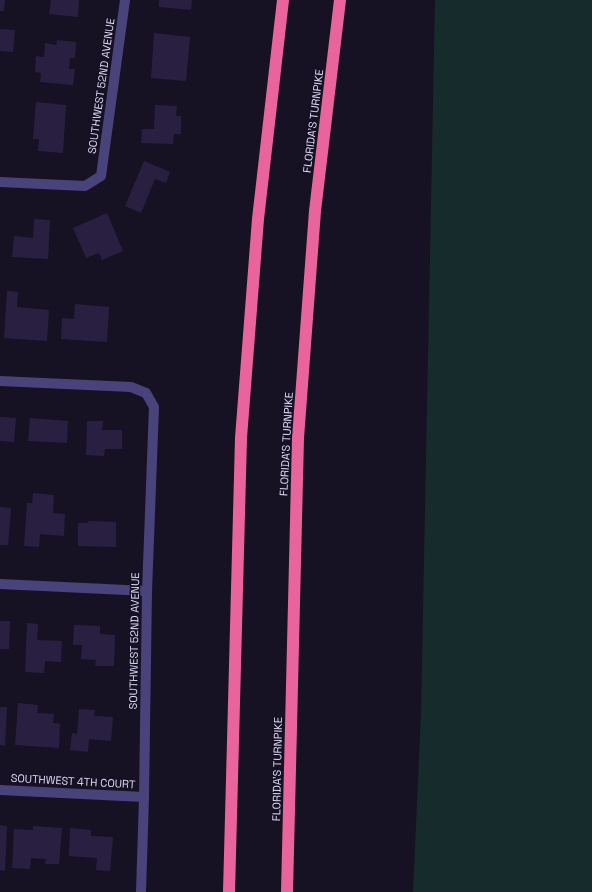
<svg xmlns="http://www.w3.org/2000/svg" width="592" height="892" viewBox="0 0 592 892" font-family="'Space Grotesk',sans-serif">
	<rect width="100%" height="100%" fill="#161223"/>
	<polygon fill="#162c2c" points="435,0 592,0 592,892 413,892 421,713"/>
	<g fill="#292041">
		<polygon points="0,0 5,0 4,11 0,11"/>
		<polygon points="51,0 79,0 78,17 49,14"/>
		<polygon points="159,0 192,0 191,10 159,7"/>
		<polygon points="0,29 15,30 13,52 0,51"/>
		<polygon points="154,33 190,37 186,81 151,78"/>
		<polygon points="57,40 76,42 75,58 70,58 69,69 75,69 73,85 40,82 41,73 35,72 36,56 44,57 45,43 56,45"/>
		<polygon points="36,102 66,105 63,153 38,151 39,139 33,139"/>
		<polygon points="155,105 177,106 176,116 181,116 181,134 174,134 173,144 141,143 142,129 154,129"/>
		<polygon points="144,161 170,172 166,183 155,179 141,213 125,206"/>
		<polygon points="107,213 123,251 102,260 99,253 86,258 73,228"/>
		<polygon points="34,219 50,220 48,259 12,257 14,236 33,238"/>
		<polygon points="7,291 18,292 17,307 49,310 47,341 4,338"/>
		<polygon points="75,304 109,307 107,342 61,339 62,318 74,319"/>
		<polygon points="0,417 16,418 14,442 0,441"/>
		<polygon points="30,418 68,421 67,443 28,441"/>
		<polygon points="87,421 103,421 102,430 122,430 122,449 105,449 104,456 86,455"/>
		<polygon points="33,493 54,495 53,513 65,514 64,536 40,534 39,547 24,546 27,503 32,503"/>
		<polygon points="0,507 11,508 8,545 0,545"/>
		<polygon points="88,521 116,522 116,547 78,546 78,523 88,523"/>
		<polygon points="0,621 10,621 9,649 0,649"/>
		<polygon points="27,623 38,624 37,640 62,641 61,662 45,661 44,673 25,672"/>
		<polygon points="74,625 100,626 100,634 115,635 114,666 95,666 96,660 81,659 82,645 73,645"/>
		<polygon points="18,703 38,705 37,713 54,714 53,723 60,724 59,748 15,745"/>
		<polygon points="0,707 7,707 5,746 0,745"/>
		<polygon points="79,709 95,710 94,716 113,717 111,741 89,739 88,752 70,750 72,733 77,734"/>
		<polygon points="0,825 7,826 5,871 0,870"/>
		<polygon points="33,826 62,828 59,864 45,864 46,859 31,858 30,869 12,868 14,829 33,830"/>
		<polygon points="70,828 91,830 91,836 113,837 110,871 96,870 97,858 69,856"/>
	</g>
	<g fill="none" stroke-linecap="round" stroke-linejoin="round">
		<g stroke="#49437c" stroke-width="10">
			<polyline points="0,182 85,186 101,176 125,0"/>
			<polyline points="0,381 131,387 146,393 154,407 147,591 144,797 141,892"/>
			<polyline points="0,584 147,591"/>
			<polyline points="0,790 144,797"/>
		</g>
		<g stroke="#e9649c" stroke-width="12">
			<polyline points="229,892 241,438 258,219 283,0"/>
			<polyline points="287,892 298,438 315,211 340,0"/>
		</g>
	</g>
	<g text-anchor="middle" stroke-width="3" stroke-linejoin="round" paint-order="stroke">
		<g font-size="11" fill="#dfd9fa" stroke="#161223">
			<text transform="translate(101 86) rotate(-82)" y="4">SOUTHWEST 52ND AVENUE</text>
			<text transform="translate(313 121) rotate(-83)" y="4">FLORIDA'S TURNPIKE</text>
			<text transform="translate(286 444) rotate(-87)" y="4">FLORIDA'S TURNPIKE</text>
			<text transform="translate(134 641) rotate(-89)" y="4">SOUTHWEST 52ND AVENUE</text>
			<text transform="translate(277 769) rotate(-89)" y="4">FLORIDA'S TURNPIKE</text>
			<text transform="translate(73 781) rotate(3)" y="4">SOUTHWEST 4TH COURT</text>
		</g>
	</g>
</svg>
